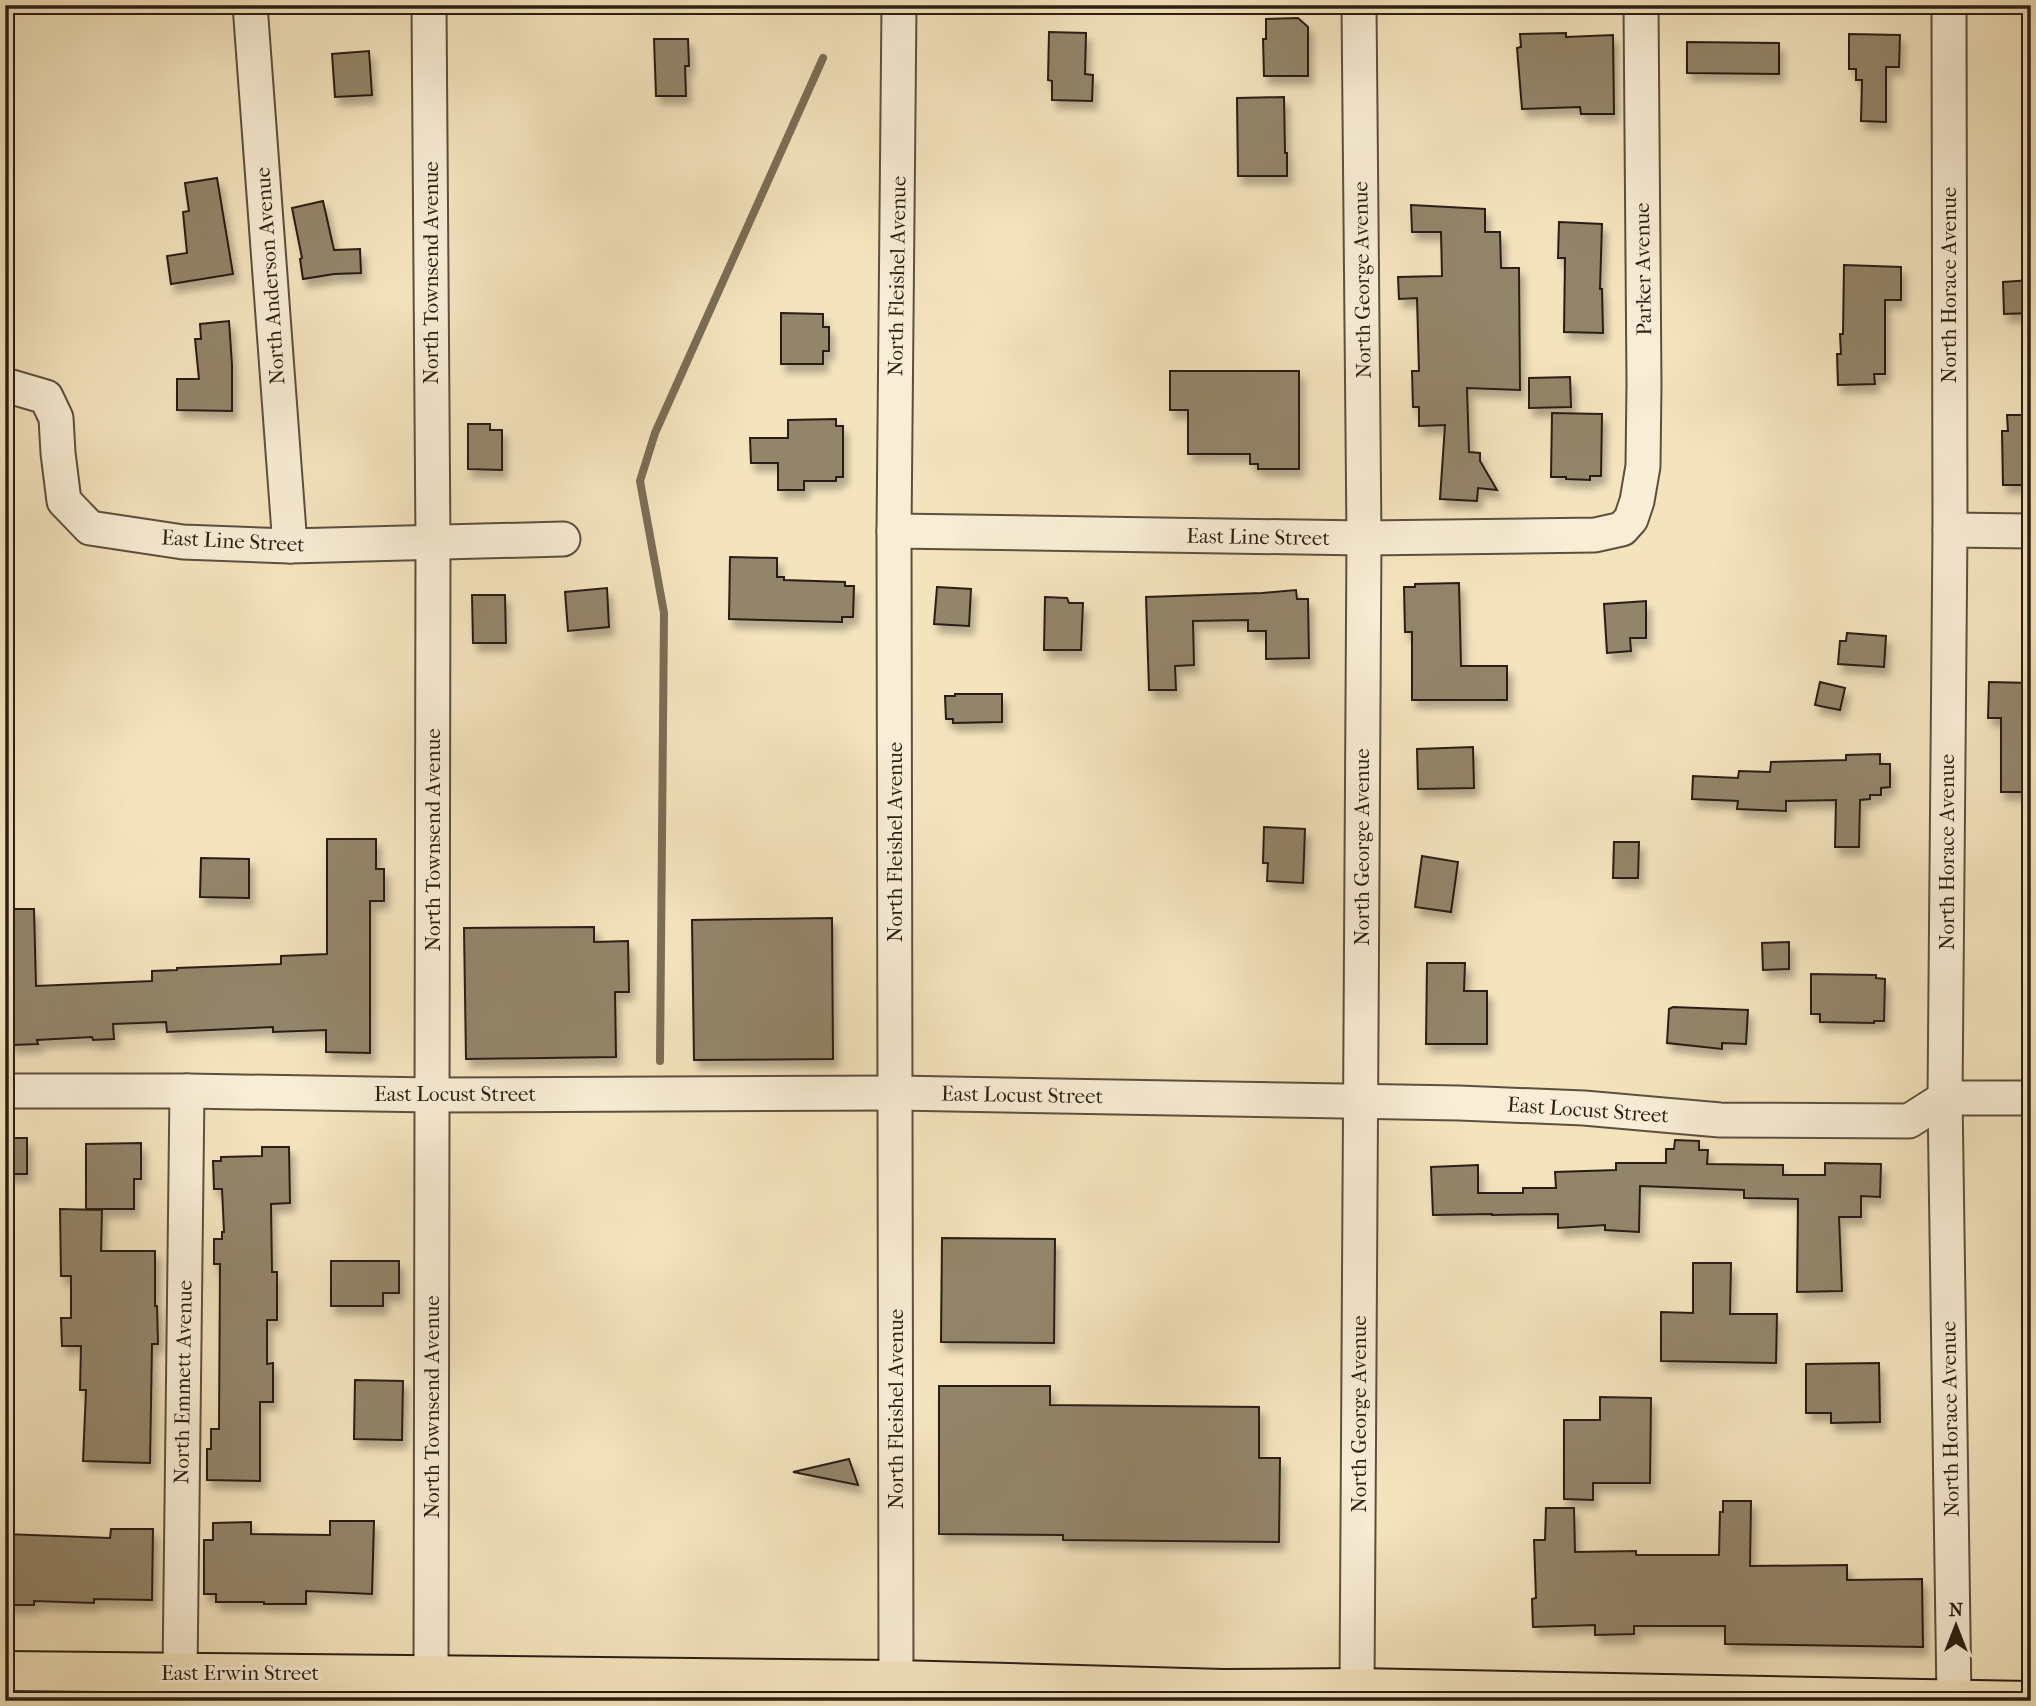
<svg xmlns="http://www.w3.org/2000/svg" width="2036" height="1706" viewBox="0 0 2036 1706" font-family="'IM FELL French Canon',serif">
	<defs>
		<filter id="shadow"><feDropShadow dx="4.5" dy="8" stdDeviation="3.5" flood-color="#0004"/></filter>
	</defs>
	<rect width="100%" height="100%" fill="#f4e4be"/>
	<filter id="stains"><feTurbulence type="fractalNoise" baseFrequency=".00286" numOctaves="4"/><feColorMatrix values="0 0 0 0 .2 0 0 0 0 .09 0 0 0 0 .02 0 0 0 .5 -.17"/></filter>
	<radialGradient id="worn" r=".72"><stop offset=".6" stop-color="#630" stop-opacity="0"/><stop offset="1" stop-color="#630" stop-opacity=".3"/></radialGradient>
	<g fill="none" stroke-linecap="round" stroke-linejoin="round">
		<polyline stroke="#7a6d56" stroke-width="8" points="660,1061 664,613 640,481 655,433 823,58"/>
	</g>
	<g fill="#93856b" stroke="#2a1f12" stroke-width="2" filter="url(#shadow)">
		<polygon points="1298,18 1308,27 1308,76 1264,76 1263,39 1266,39 1266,19"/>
		<polygon points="1049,32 1086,33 1085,74 1093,75 1092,101 1052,100 1052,81 1048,80"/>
		<polygon points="1566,33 1566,37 1613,35 1614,114 1581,114 1580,107 1522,109 1517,48 1521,47 1520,34"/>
		<polygon points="1849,34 1900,35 1899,67 1886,67 1886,122 1861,121 1862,80 1856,80 1856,69 1849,69"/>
		<polygon points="654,39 688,39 689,66 685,66 686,96 656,96"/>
		<polygon points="1687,42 1779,43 1779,74 1687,73"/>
		<polygon points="369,51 372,95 335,97 332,54"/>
		<polygon points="1284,97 1285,153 1287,153 1287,176 1238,176 1237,98"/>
		<polygon points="217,178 233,274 171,284 167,256 187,253 183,212 189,211 185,183"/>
		<polygon points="323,201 334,250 360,249 361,273 334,274 303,279 300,259 302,258 292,208"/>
		<polygon points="1411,205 1485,209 1485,232 1500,232 1501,268 1519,268 1520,390 1467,388 1469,452 1480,453 1480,461 1497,490 1478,488 1477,501 1440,499 1445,425 1419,426 1419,407 1413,407 1412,371 1419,371 1417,298 1399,299 1398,277 1442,276 1441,232 1412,232"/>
		<polygon points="1559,222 1602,224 1600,289 1602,289 1603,333 1564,332 1565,258 1558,258"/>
		<polygon points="1844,265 1901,267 1901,300 1885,300 1885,374 1874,374 1875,384 1838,385 1837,354 1841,354 1840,334 1843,334"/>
		<polygon points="2031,280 2031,313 2004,314 2003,282"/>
		<polygon points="781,313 823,314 823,327 829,327 829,351 823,351 823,364 781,364"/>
		<polygon points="229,321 232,365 232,411 177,410 177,379 199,379 195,339 201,339 200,324"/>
		<polygon points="1170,371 1299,371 1299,469 1258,469 1258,464 1250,464 1250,454 1188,454 1188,410 1170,410"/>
		<polygon points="1570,377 1571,407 1529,408 1529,378"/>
		<polygon points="1552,413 1602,414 1601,476 1590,476 1590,480 1566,479 1566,477 1551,477"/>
		<polygon points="2007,415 2031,415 2031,485 2003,485 2002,431 2008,431"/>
		<polygon points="836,419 836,426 843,426 843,477 836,477 836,481 804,481 804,490 778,490 778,463 751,463 750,438 788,438 788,420"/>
		<polygon points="468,424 490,424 490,430 502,430 502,470 468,469"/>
		<polygon points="730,557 777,558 777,577 784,577 784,580 845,582 845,586 854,586 853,617 842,617 842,622 729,619"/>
		<polygon points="1459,583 1461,666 1507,666 1507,700 1412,700 1412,632 1405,632 1404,587 1415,587 1415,584"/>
		<polygon points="937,587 971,589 969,626 934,624"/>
		<polygon points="607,588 609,627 568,631 565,592"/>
		<polygon points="1296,590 1297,599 1308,599 1309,658 1266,659 1266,631 1248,631 1248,620 1193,621 1194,665 1175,666 1176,690 1149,690 1146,597 1262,593"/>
		<polygon points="472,595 505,595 506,643 473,643"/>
		<polygon points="1045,597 1067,598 1069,603 1083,603 1081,650 1044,650"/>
		<polygon points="1646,601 1646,638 1630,638 1631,651 1607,653 1604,604"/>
		<polygon points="1847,633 1886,636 1884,667 1838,664 1840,641 1846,641"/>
		<polygon points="1820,682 1845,688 1840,710 1815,705"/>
		<polygon points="1989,682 2031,683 2031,792 2001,792 2001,718 1988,718"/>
		<polygon points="955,694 1002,694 1002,722 953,723 953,719 946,719 945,696 955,696"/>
		<polygon points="1473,747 1474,788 1418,789 1417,749"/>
		<polygon points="1880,754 1880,764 1890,764 1890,787 1881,788 1881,795 1870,795 1870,799 1860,800 1859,847 1835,847 1836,800 1786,801 1786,811 1737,809 1738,801 1692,799 1693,776 1738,778 1739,771 1770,772 1771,762 1846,760 1846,755"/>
		<polygon points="1264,827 1305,829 1303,883 1267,881 1268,863 1263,863"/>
		<polygon points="327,839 376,839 376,869 384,869 384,901 370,901 370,1053 326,1052 326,1030 273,1032 273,1027 167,1032 166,1022 113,1024 114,1039 93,1040 92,1037 37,1040 38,1044 12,1045 12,1040 5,1040 5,986 9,986 9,941 5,941 5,909 34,909 36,986 152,981 152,971 177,970 177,968 281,964 281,956 327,954"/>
		<polygon points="1614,842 1639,842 1638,878 1613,878"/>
		<polygon points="1422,856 1458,862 1451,912 1415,907"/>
		<polygon points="201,858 249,859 249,898 200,897"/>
		<polygon points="832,918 833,1059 694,1060 692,920"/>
		<polygon points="594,927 594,942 628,941 629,992 615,992 616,1057 466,1059 464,928"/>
		<polygon points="1789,942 1789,969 1763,970 1762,943"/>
		<polygon points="1427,963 1465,963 1464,991 1487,991 1487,1044 1426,1044"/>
		<polygon points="1811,974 1876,975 1876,978 1885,979 1884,1021 1874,1021 1874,1023 1820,1022 1820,1014 1811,1014"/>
		<polygon points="1673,1007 1748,1010 1746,1044 1722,1043 1722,1049 1667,1043 1669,1009"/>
		<rect x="5" y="1138" width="22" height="36"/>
		<polygon points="1675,1140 1699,1141 1699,1150 1708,1150 1707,1164 1783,1165 1783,1175 1825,1175 1825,1163 1881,1164 1880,1197 1861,1196 1861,1217 1839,1217 1842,1291 1797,1292 1798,1199 1744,1198 1744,1190 1640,1186 1639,1232 1605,1230 1605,1225 1558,1228 1558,1214 1492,1215 1492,1214 1433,1215 1431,1167 1478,1165 1478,1193 1523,1193 1523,1188 1556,1188 1555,1172 1616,1170 1616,1163 1666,1163 1666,1149 1674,1149"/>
		<polygon points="141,1143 141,1179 134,1179 134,1209 86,1209 86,1144"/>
		<polygon points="262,1147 289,1147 290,1203 271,1204 272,1272 277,1272 277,1320 267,1320 267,1364 273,1363 273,1402 260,1402 260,1481 207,1480 207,1449 211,1449 211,1429 219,1429 220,1264 214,1264 214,1239 222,1239 222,1232 224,1232 222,1189 214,1189 213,1161 221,1161 221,1157 262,1156"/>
		<polygon points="60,1209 102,1210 101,1251 155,1251 155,1306 157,1306 158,1344 152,1344 150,1463 83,1461 86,1390 80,1390 81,1346 62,1346 61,1318 71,1318 71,1276 61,1276"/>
		<polygon points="942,1238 1055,1239 1054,1343 941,1342"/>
		<polygon points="331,1261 399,1261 399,1293 383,1293 383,1306 331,1306"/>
		<polygon points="1693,1263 1731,1263 1730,1314 1777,1314 1776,1363 1661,1361 1661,1312 1693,1313"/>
		<polygon points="1879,1363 1880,1422 1831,1423 1831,1413 1806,1413 1806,1364"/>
		<polygon points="355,1380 403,1381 402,1440 354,1439"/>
		<polygon points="939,1386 1050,1386 1050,1405 1259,1407 1259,1458 1280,1458 1279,1542 1063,1540 1063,1535 939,1534"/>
		<polygon points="1600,1397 1651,1398 1650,1483 1593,1483 1593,1500 1564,1499 1564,1420 1600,1420"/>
		<polygon points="849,1459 858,1485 793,1472"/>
		<polygon points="1723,1501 1751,1501 1750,1566 1847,1565 1847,1580 1922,1579 1923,1647 1725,1644 1725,1626 1634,1626 1634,1634 1595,1635 1595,1625 1533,1627 1532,1599 1536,1598 1534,1540 1545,1540 1546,1508 1574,1508 1575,1552 1636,1551 1636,1555 1719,1555 1720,1512 1723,1512"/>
		<polygon points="330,1521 374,1521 372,1594 306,1591 306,1604 264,1604 264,1602 216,1602 216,1594 204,1594 204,1540 213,1540 213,1523 251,1522 251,1534 330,1535"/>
		<polygon points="111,1529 153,1529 152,1600 94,1599 94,1603 34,1601 34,1605 5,1605 5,1534 110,1538"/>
	</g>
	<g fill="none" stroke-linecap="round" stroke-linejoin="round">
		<g stroke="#5c503d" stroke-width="37">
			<g id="minor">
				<polyline points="250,5 290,546"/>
				<polyline points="429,5 433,543 431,1675"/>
				<polyline points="1949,5 1950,530 1945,1098 1954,1698"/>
				<polyline points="5,385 46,397 56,418 58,453 64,501 90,528 183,542 290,546 563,539"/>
				<polyline points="1950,530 2031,531"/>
				<polyline points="894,531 1364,538 1595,535 1622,529 1631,519 1637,501 1643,466 1644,384 1641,5"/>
				<polyline points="5,1091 187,1091 432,1095 896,1093 1459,1103 1584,1108 1720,1120 1909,1121 1945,1098 2031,1098"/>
				<polyline points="180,1672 187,1091"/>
				<polyline points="896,1680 894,531 899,5"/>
				<polyline points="1357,1688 1364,538 1359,5"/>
				<polyline points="253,1701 253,1675"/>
			</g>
		</g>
		<g stroke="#2a1f12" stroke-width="42">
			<polyline id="major" points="5,1671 896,1680 1223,1689 1357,1688 2029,1701"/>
		</g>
		<use href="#minor" stroke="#f8edd5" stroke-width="33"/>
		<use href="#major" stroke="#f4e4be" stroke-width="38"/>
	</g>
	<g text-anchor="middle" stroke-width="6" stroke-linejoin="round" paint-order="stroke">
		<g font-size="21" fill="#2a1f12" stroke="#f8edd5">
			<text transform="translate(1643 269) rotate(-91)" y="7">Parker Avenue</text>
			<text transform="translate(431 273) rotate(-90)" y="7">North Townsend Avenue</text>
			<text transform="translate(270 276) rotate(-94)" y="7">North Anderson Avenue</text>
			<text transform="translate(897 276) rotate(-89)" y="7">North Fleishel Avenue</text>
			<text transform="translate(1362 280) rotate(-91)" y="7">North George Avenue</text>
			<text transform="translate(1949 285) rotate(-90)" y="7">North Horace Avenue</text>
			<text transform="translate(1258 537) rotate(1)" y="7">East Line Street</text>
			<text transform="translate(233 541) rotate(3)" y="7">East Line Street</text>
			<text transform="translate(433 840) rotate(-90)" y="7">North Townsend Avenue</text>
			<text transform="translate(895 842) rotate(-90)" y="7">North Fleishel Avenue</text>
			<text transform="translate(1362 847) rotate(-90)" y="7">North George Avenue</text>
			<text transform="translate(1947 852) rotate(-90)" y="7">North Horace Avenue</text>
			<text x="455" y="1101">East Locust Street</text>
			<text transform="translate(1022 1095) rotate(1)" y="7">East Locust Street</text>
			<text transform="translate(1588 1110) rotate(4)" y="7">East Locust Street</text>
			<text transform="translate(183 1382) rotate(-89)" y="7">North Emmett Avenue</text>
			<text transform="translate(432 1407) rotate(-90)" y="7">North Townsend Avenue</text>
			<text transform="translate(896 1409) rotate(-90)" y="7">North Fleishel Avenue</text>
			<text transform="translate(1359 1414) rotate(-90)" y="7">North George Avenue</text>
			<text transform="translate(1950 1419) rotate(-91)" y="7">North Horace Avenue</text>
			<text x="240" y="1680">East Erwin Street</text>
		</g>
	</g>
	<rect width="2036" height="1706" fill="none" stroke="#f4e4be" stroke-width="28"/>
	<rect x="7" y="7" width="2022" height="1692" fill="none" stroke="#2a1f12" stroke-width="3.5"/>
	<rect x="14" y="14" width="2008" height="1678" fill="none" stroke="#2a1f12" stroke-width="2"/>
	<g transform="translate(1956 1626)" stroke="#f8edd5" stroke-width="5" paint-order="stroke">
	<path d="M0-5L12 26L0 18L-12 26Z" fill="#2a1f12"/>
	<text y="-10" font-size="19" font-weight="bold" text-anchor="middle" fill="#2a1f12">N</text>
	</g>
	<rect width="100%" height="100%" filter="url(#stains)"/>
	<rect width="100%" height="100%" fill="url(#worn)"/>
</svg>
